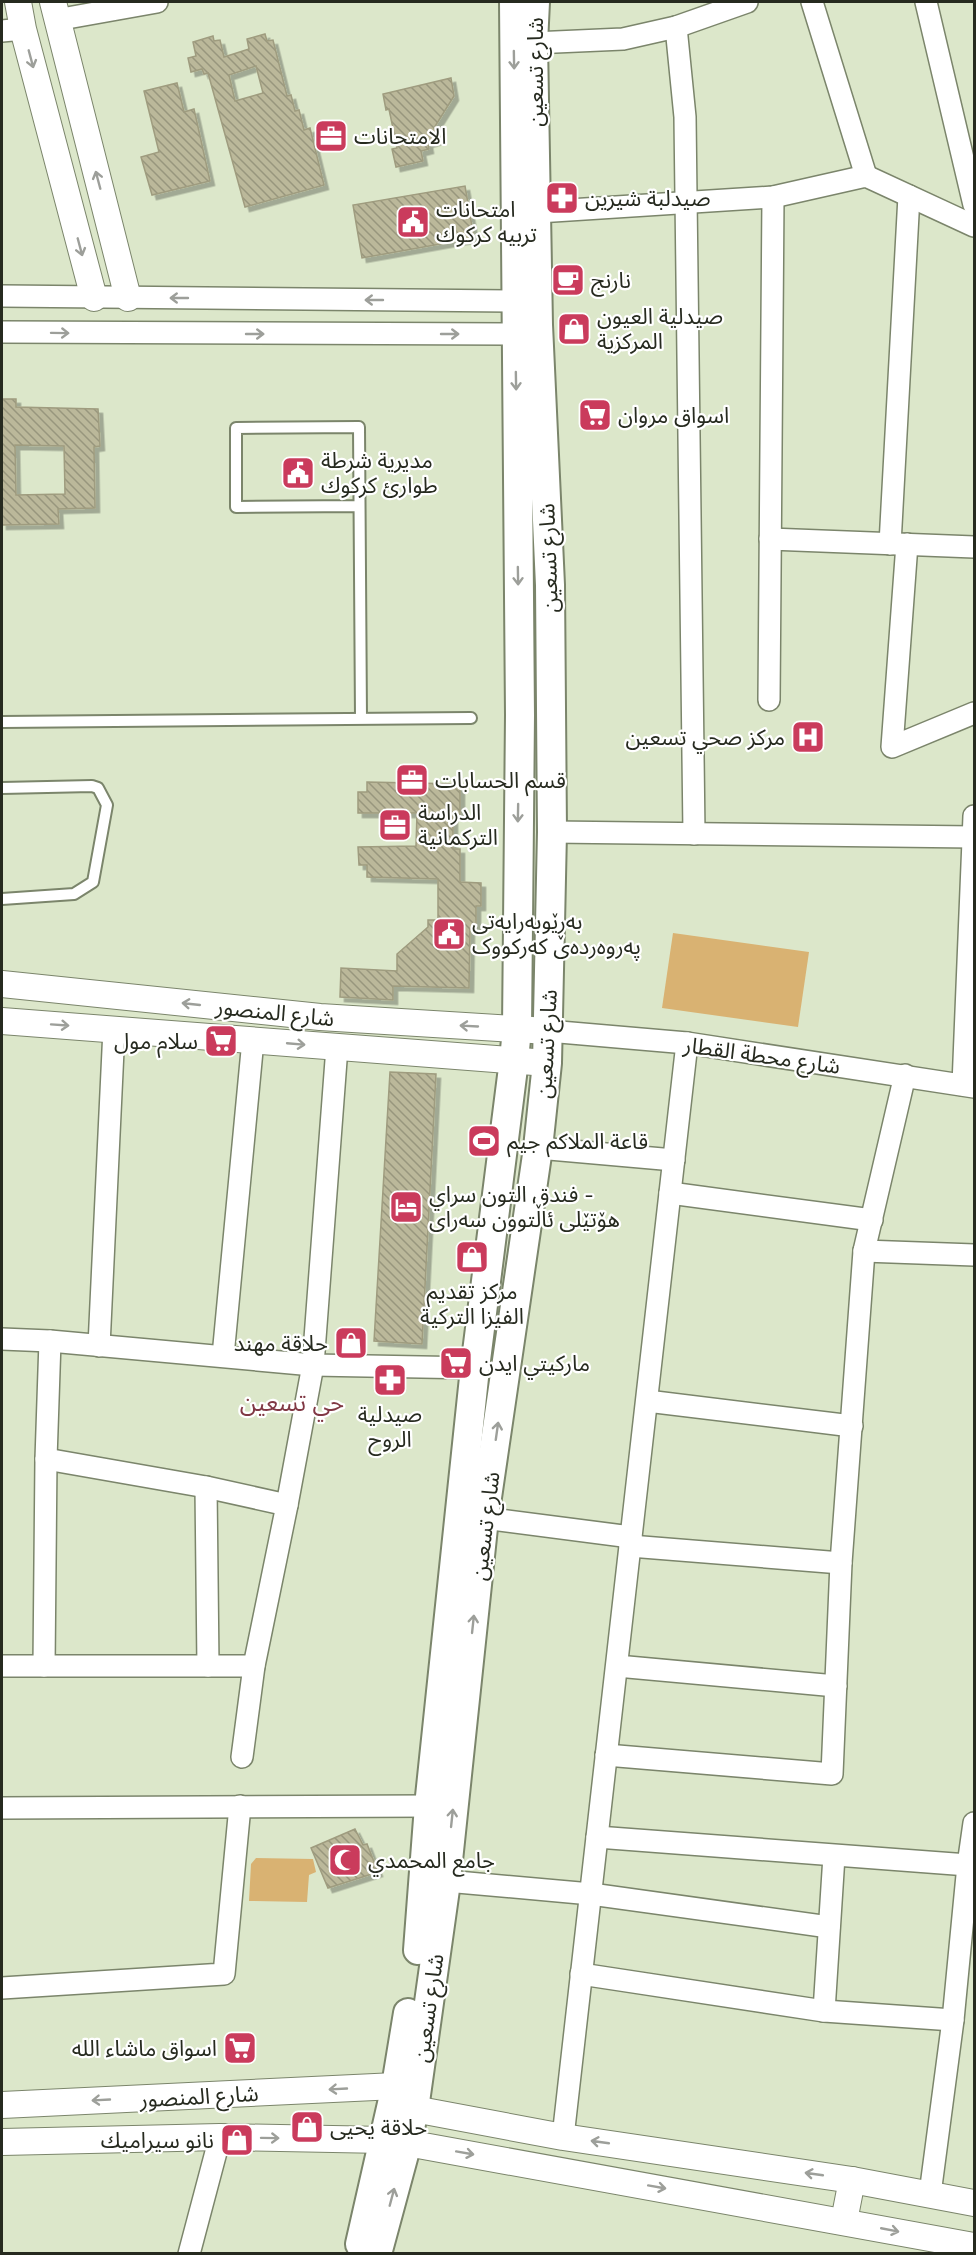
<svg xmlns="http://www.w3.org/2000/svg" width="976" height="2255" viewBox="0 0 976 2255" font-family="'Space Grotesk','Noto Sans Arabic',sans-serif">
	<defs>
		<pattern id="building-back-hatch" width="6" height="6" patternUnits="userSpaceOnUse" patternTransform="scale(1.5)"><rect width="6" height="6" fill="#bbb89a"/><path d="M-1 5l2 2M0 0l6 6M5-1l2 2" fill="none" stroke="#98967d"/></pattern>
		<filter id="shadow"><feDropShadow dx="4.5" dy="4.5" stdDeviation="0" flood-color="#0004"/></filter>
	</defs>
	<rect width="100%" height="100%" fill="#dce7ca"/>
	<g fill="#d9b272">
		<polygon points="673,933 809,952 798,1027 662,1008"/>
		<polygon points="256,1858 313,1859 316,1872 309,1875 307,1902 249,1901 251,1864"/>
	</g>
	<g fill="url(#building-back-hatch)" stroke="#9f9c7f" stroke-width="1.5" fill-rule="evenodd" filter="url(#shadow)">
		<path d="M265,34L267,41L273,40L287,96L291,95L295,111L299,110L304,130L310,128L324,185L245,207L208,73L204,74L202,69L191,72L188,58L196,56L193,42L213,36L214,41L220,40L224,57L249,49L247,39ZM256,66L263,93L235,101L229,75Z"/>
		<polygon points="451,78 454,96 434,128 437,140 428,143 429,149 421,151 423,161 396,167 392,149 397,148 389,109 386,110 383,94"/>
		<polygon points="177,83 184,112 194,109 210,181 152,195 141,157 159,152 144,91"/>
		<polygon points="465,186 474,238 362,258 353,205"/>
		<path d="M2,399H16V407L98,409L100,446L94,447L95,508L58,509L59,524L2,525ZM15,445L64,446L65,494L16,495Z"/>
		<polygon points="367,782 460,784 460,814 453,815 453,849 460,849 460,882 481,883 481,906 476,906 476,929 470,929 469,988 393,986 393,1000 340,997 341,968 397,971 397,954 428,927 428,920 438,920 438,879 367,877 367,865 359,865 358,847 416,846 417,813 358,813 358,792 367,792"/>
		<polygon points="390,1072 436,1074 422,1344 374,1341"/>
		<polygon points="355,1829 363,1845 367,1844 378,1872 328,1888 311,1848"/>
	</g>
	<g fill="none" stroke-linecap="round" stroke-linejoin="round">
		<g stroke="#7b856b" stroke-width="14">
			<g id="service">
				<polyline points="359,506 236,507 236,428 359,427 361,718"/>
				<polyline points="2,722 471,718"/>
				<polyline points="2,788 92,786 98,788 107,805 93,882 74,894 2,899"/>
			</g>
		</g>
		<g stroke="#7b856b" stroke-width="24">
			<g id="minor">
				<polyline points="812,2 866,176"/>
				<polyline points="926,2 974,205"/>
				<polyline points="56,20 157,2"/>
				<polyline points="676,27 685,117 694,834"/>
				<polyline points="2,31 23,29"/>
				<polyline points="533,43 623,39 676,27 747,2"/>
				<polyline points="538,212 773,197 866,176 974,226"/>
				<polyline points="2,296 516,301"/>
				<polyline points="2,332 516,334"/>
				<polyline points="770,539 974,547"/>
				<polyline points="890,544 909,196"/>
				<polyline points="907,544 892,747 974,713"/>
				<polyline points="769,700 773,197"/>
				<polyline points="552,832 974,837"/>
				<polyline points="548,1031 687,1043 974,1087"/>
				<polyline points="963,1085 974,816"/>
				<polyline points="538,1148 674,1160"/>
				<polyline points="670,1193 872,1220"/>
				<polyline points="864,1251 974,1255"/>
				<polyline points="2,1339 50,1341 313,1365 475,1368"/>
				<polyline points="99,1346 114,1029"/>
				<polyline points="223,1356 253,1040"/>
				<polyline points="647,1401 852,1426"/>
				<polyline points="46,1459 206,1487 287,1505"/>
				<polyline points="206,1487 208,1666"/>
				<polyline points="484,1518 631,1537"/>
				<polyline points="630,1546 841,1563"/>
				<polyline points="2,1666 254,1666"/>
				<polyline points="44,1666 46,1459 50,1341"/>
				<polyline points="617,1666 836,1686"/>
				<polyline points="606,1755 832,1774 841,1563 864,1251 905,1075"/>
				<polyline points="242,1757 254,1666 287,1505 313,1365 337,1047"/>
				<polyline points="2,1808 429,1806"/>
				<polyline points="597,1837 968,1865"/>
				<polyline points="446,1881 591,1894 829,1927"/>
				<polyline points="581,1974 824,2011 953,2020"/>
				<polyline points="2,1988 224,1974 240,1806"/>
				<polyline points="824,2011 834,1856"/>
				<polyline points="563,2137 687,1043"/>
				<polyline points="930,2194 953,2020 968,1865 974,1823"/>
				<polyline points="189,2254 220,2137"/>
			</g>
		</g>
		<g stroke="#7b856b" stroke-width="28">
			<g id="tertiary">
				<polyline points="18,2 23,29 94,298"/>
				<polyline points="53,2 128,298"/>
				<polyline points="2,984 320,1017 548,1031"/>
				<polyline points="2,1021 547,1063"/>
				<polyline points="2,2105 396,2086"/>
				<polyline points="414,2109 563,2137 852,2180 974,2203"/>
				<polyline points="2,2142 220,2137 385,2140"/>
				<polyline points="407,2143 974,2246"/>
				<polyline points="844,2221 852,2180"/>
			</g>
		</g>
		<g stroke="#7b856b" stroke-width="32">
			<g id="secondary">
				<polyline points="418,1950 429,1806 475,1368 514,1060 517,1029 520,715 514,2"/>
				<polyline points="360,2244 396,2086 408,2013"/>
				<polyline points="377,2254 407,2143 414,2109 445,1889 484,1518 538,1148 547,1063 552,832 550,585 538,325 533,43 535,2"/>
			</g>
		</g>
		<use href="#service" stroke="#fff" stroke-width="10"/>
		<use href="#minor" stroke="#fff" stroke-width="21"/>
		<use href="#tertiary" stroke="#fff" stroke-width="26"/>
		<use href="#secondary" stroke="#fff" stroke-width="28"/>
	</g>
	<defs><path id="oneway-shaft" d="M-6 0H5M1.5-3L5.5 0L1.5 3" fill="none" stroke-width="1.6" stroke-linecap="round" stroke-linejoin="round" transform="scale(1.5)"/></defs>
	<g stroke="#9d9f9a">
		<use href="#oneway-shaft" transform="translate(31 59) rotate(75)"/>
		<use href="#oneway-shaft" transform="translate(514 60) rotate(89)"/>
		<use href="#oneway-shaft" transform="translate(98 180) rotate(-105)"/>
		<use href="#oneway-shaft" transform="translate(80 247) rotate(75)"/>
		<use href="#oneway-shaft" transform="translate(179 298) rotate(-180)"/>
		<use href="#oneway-shaft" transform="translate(374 300) rotate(-180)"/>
		<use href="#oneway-shaft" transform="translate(60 333) rotate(1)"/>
		<use href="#oneway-shaft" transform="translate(255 334)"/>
		<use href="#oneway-shaft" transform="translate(450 334)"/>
		<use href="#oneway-shaft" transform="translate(516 381) rotate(89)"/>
		<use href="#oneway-shaft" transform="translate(518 576) rotate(89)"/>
		<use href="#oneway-shaft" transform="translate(518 813) rotate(91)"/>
		<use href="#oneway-shaft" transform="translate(191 1004) rotate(-174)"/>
		<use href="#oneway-shaft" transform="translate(60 1025) rotate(4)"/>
		<use href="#oneway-shaft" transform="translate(469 1026) rotate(-177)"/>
		<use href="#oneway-shaft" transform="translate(296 1044) rotate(5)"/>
		<use href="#oneway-shaft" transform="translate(497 1431) rotate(-82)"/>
		<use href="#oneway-shaft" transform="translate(473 1624) rotate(-84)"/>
		<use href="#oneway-shaft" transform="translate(452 1818) rotate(-84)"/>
		<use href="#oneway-shaft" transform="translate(338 2089) rotate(177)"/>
		<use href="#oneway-shaft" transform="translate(101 2100) rotate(177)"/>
		<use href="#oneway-shaft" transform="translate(270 2138) rotate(1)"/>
		<use href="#oneway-shaft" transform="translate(600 2142) rotate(-172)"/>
		<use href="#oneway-shaft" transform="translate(465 2153) rotate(10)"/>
		<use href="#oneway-shaft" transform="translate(814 2174) rotate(-172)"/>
		<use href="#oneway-shaft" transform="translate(657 2187) rotate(10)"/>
		<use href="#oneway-shaft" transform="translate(392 2197) rotate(-75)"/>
		<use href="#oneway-shaft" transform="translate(890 2230) rotate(11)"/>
	</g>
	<defs>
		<g id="office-square" transform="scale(1.725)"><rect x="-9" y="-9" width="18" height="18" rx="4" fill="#ca3b5c" stroke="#fff"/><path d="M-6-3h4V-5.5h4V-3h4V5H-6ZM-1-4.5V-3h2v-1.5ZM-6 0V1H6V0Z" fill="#fff"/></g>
		<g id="pharmacy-square" transform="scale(1.725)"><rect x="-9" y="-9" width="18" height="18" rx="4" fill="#ca3b5c" stroke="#fff"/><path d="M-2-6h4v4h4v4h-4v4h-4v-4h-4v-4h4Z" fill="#fff"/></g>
		<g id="civic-square" transform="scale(1.725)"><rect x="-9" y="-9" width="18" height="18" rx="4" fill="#ca3b5c" stroke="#fff"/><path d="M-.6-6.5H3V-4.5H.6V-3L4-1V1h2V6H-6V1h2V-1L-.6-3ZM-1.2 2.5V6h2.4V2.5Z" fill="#fff"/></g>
		<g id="cafe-square" transform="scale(1.725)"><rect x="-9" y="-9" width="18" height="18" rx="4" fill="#ca3b5c" stroke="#fff"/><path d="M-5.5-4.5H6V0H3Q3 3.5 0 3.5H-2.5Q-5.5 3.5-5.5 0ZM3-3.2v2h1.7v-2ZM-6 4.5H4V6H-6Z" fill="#fff"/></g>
		<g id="shop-square" transform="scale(1.725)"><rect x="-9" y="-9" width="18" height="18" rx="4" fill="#ca3b5c" stroke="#fff"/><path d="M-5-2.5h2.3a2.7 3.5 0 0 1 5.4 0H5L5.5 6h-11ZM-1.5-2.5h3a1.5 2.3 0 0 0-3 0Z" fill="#fff"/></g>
		<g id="supermarket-square" transform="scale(1.725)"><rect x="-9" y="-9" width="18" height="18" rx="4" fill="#ca3b5c" stroke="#fff"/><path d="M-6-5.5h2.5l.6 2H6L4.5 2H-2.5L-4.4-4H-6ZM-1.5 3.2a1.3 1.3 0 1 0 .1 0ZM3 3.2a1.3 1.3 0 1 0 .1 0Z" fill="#fff"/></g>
		<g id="hospital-square" transform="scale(1.725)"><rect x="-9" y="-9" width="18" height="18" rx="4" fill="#ca3b5c" stroke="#fff"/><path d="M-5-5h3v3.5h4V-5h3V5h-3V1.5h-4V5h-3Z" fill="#fff"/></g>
		<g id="stadium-square" transform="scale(1.725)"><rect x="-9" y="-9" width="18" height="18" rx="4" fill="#ca3b5c" stroke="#fff"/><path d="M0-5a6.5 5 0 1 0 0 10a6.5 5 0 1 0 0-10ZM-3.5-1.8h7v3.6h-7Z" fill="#fff"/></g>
		<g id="hotel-square" transform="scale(1.725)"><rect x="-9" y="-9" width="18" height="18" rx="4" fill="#ca3b5c" stroke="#fff"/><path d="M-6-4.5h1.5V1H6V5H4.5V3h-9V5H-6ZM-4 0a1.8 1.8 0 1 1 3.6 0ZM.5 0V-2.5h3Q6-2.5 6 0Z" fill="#fff"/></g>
		<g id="mosque-square" transform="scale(1.725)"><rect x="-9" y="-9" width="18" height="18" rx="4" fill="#ca3b5c" stroke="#fff"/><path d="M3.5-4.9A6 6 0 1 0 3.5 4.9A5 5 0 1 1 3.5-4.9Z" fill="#fff"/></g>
	</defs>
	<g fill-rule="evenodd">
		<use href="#office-square" x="331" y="136"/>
		<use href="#pharmacy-square" x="562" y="198"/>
		<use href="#civic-square" x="413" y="222"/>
		<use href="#cafe-square" x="568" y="280"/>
		<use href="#shop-square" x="574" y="329"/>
		<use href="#supermarket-square" x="595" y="415"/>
		<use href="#civic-square" x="298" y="473"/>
		<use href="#hospital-square" x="808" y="737"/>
		<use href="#office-square" x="412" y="780"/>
		<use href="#office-square" x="395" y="825"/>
		<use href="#civic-square" x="449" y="934"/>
		<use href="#supermarket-square" x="221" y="1041"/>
		<use href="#stadium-square" x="484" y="1141"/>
		<use href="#hotel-square" x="406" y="1207"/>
		<use href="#shop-square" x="472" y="1257"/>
		<use href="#shop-square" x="351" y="1343"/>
		<use href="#supermarket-square" x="456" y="1363"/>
		<use href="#pharmacy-square" x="390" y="1380"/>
		<use href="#mosque-square" x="345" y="1860"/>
		<use href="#supermarket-square" x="240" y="2048"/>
		<use href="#shop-square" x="307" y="2127"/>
		<use href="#shop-square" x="237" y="2140"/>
	</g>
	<g text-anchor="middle" stroke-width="4.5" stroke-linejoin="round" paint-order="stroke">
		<g font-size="22" fill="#262a1f" stroke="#fff">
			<text transform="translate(535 72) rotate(-90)" y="8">شارع تسعين</text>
			<text transform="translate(548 558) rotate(-92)" y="8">شارع تسعين</text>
			<text transform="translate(275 1012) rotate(6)" y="8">شارع المنصور</text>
			<text transform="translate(546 1044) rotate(-87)" y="8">شارع تسعين</text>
			<text transform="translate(762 1055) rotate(8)" y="8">شارع محطة القطار</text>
			<text transform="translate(485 1526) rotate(-83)" y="8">شارع تسعين</text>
			<text transform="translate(428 2008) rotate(-82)" y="8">شارع تسعين</text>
			<text transform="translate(199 2096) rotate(-3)" y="8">شارع المنصور</text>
		</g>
		<g font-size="22" fill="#262a1f" stroke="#fff" text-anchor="start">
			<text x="354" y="144">الامتحانات</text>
			<text x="585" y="206">صيدلبة شيرين</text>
			<text x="436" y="217">امتحانات<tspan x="436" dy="25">تربيه كركوك</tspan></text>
			<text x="591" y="288">نارنج</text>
			<text x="597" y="324">صيدلية العيون<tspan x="597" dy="25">المركزية</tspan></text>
			<text x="618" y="423">اسواق مروان</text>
			<text x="321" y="468">مديرية شرطة<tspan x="321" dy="25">طوارئ كركوك</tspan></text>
			<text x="785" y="745" text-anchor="end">مركز صحي تسعين</text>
			<text x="435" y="788">قسم الحسابات</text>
			<text x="418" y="820">الدراسة<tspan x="418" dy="25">التركمانية</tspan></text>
			<text x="472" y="929">بەڕێوبەرایەتی<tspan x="472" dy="25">پەروەردەی کەرکووک</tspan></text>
			<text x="198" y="1049" text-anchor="end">سلام مول</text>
			<text x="507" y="1149">قاعة الملاكم جيم</text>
			<text x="429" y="1202">فندق التون سراي -<tspan x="429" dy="25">هۆتێلی ئاڵتوون سەرای</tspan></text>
			<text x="472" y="1299" text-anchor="middle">مركز تقديم<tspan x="472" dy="25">الفيزا التركية</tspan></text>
			<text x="328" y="1351" text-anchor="end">حلاقة مهند</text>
			<text x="479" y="1371">ماركيتي ايدن</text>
			<text x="390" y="1422" text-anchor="middle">صيدلية<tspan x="390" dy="25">الروح</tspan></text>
			<text x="368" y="1868">جامع المحمدي</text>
			<text x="217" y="2056" text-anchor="end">اسواق ماشاء الله</text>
			<text x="330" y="2135">حلاقة يحيى</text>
			<text x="214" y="2148" text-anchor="end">نانو سيراميك</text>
		</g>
		<g font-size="24" fill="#803844" stroke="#fff">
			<text x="292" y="1411">حي تسعين</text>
		</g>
	</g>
	<rect width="976" height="2255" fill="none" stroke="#262a1f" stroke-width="6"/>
</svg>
